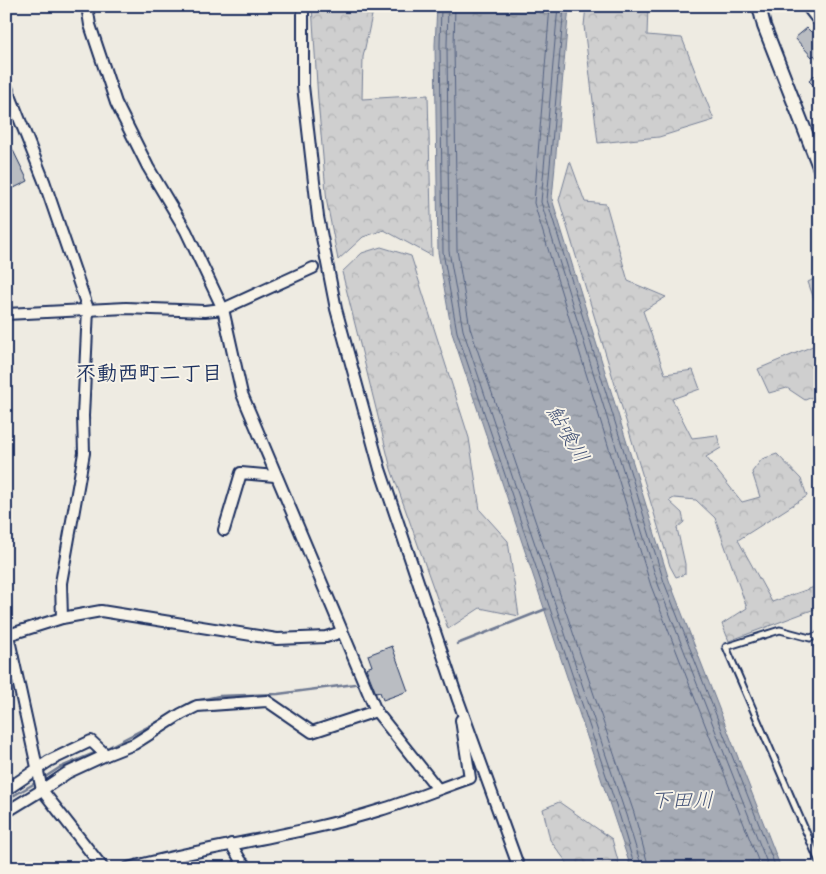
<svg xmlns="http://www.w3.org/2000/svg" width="826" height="874" viewBox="0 0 826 874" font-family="Caveat,'Klee One',sans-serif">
	<defs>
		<pattern id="forest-crowns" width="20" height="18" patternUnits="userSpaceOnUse" patternTransform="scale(1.25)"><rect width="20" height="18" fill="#cfcfcf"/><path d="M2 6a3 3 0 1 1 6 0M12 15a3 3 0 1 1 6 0" fill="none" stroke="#b1b2b4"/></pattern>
		<pattern id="water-ripples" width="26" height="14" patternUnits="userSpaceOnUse" patternTransform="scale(1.25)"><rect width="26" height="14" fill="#a6abb5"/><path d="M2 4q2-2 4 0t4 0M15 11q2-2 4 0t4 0" fill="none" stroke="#868c96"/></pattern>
	</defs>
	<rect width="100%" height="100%" fill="#eeebe2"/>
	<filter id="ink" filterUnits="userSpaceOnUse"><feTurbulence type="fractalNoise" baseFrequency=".02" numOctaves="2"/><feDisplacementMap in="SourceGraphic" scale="10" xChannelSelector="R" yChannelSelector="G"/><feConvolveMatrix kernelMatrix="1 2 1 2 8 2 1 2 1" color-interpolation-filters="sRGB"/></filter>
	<g filter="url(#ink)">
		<g fill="url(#forest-crowns)" stroke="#757f96">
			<polygon points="312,6 374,6 363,57 362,99 428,95 432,256 384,230 363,237 338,260 327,203 318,100"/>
			<polygon points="586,6 648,6 647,35 682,38 714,120 659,137 598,143 584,26"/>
			<polygon points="570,161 585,202 606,204 628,281 666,297 643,311 665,374 693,370 700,389 672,399 692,438 717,435 721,448 706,457 742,502 760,497 752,472 762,459 777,454 801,479 807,496 738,540 772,602 820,585 820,607 729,641 722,624 747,608 715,518 696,500 674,498 669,501 682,513 684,522 677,528 685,564 685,574 676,577 670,566 559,200"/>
			<polygon points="381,247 411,256 469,438 480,510 508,541 519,616 480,608 448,629 391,469 342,272 362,253"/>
			<polygon points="820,276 820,316 808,282"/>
			<polygon points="820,343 820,394 805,400 787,388 769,393 758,369"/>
			<polygon points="559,802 612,839 620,868 571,868 550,840 543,809"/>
		</g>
		<polygon fill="url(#water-ripples)" stroke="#6e7992" points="437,6 569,6 552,199 669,580 781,868 631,868 452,333 438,252 435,45"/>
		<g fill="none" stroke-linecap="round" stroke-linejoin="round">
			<g stroke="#536181" stroke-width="1">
				<polyline points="441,6 440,45 443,252 457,332 620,817 635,868"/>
				<polyline points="448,6 447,45 449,251 463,330 626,815 642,868"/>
				<polyline points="455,6 454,45 457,250 470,328 634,813 649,868"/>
				<polyline points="550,6 534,203 651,586 761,868"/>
				<polyline points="558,6 541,202 658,584 769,868"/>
				<polyline points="564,6 547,200 664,582 776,868"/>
			</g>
			<g stroke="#6e7992" stroke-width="2.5">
				<polyline points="457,644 546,609"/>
				<polyline points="105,749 161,720 191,702 219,696 278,694 355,684"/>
				<polyline points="42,779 59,768 97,752"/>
				<polyline points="6,800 37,782"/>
			</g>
		</g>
		<g fill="#babdc2" stroke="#1b2f5e">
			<polygon points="815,27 820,30 820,62 814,55 812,57 795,38 807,28 811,32"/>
			<polygon points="814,75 820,81 820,92 809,81"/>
			<polygon points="6,136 28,181 6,192"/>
			<polygon points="392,646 408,691 383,700 380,692 376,693 366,668 372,666 368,655"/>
		</g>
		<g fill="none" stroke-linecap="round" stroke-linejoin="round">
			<g stroke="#1b2f5e" stroke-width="9">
				<polyline id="service" points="820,635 810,638 780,630 726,647 820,864"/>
			</g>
			<g stroke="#1b2f5e" stroke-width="14">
				<g id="minor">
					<polyline points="87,6 90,25 116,103 148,167 186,231 223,309 242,394 376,711 438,789"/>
					<polyline points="303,6 303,86 318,217 336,309 380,469 457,697 519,868"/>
					<polyline points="807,6 820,23"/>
					<polyline points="6,85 44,181 88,309 83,416 84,453 61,583 62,618"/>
					<polyline points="6,314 126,308 205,311 223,309 313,268"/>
					<polyline points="224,530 241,473 275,476"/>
					<polyline points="6,634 8,635 42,790 6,812"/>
					<polyline points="8,635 62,618 101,611 277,639 326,637 342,632"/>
					<polyline points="6,790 49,761 91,741 106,755 134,744 181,714 197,706 267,701 312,732 376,711"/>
					<polyline points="231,844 241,861 248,868"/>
					<polyline points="103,868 42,790 67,773 106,755"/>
					<path d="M128,868C211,845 298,836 380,810C410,801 440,788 470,778L461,720"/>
				</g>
			</g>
			<g stroke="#1b2f5e" stroke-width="16">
				<polyline id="tertiary" points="759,6 764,26 820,169"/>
			</g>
			<use href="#service" stroke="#f7f3e8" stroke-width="5"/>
			<use href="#minor" stroke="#f7f3e8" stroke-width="10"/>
			<use href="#tertiary" stroke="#f7f3e8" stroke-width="12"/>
		</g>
	</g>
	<g text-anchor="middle" stroke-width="4" stroke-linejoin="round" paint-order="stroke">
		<g font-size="21" font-weight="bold" fill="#1b2f5e" stroke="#f7f3e8">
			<text x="149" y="380">不動西町二丁目</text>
		</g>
		<g font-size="21" font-style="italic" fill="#455478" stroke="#f7f3e8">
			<text transform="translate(568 434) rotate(60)" y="7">鮎喰川</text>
			<text x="682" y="807">下田川</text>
		</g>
	</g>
	<rect width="826" height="874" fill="none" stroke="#f7f3e8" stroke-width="25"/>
	<rect x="12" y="12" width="801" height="849" fill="none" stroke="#1b2f5e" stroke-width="2" filter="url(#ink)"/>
</svg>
